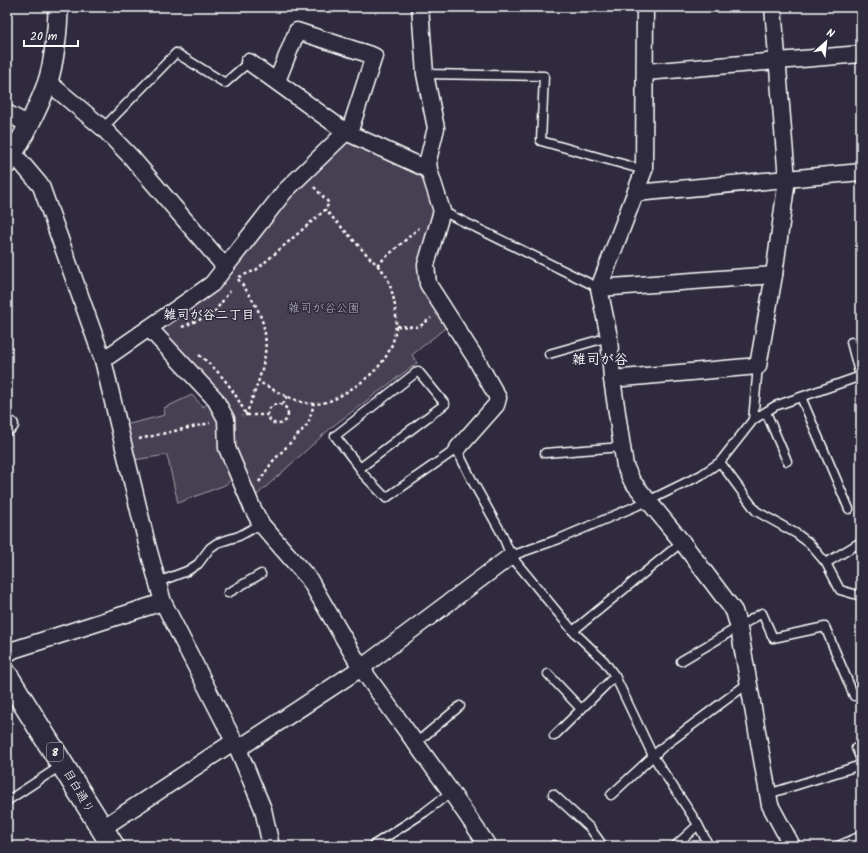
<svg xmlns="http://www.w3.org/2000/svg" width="868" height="853" viewBox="0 0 868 853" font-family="Kalam,'Klee One',sans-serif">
	<rect width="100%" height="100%" fill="#2f2a3d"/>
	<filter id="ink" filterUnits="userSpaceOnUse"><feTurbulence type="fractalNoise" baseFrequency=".025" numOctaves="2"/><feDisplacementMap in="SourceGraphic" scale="8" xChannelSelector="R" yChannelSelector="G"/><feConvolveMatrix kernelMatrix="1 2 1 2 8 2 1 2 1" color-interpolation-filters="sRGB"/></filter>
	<g filter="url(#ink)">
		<polygon fill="#464152" stroke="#a2a0a8" points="348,138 428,175 437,209 420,266 450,324 412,355 417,363 333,426 256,496 243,470 225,485 178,503 167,455 133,460 125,425 165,415 164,408 192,395 203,407 215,399 154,329 216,289 280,202"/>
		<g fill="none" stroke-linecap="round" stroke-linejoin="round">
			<g stroke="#fff" stroke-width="11">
				<g id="service">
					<polyline points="425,74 544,76 541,141 644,170"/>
					<polyline points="103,128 176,53 225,83 249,62"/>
					<polyline points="442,211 599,288"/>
					<polyline points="851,342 860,376"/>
					<polyline points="549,354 609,337"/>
					<polyline points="801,397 849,509"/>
					<polyline points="766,412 787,461"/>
					<polyline points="753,420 758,366"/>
					<polyline points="545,453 622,447"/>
					<polyline points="720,462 756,511 797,534 809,543 826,563 840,590 861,596"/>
					<polyline points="360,468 445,404 418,371 335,436 360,468 361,472 386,498 458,448 459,454 474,484 502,534 511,556 573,631 604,661 615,676 653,756 697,823 709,846"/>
					<polyline points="511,556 559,539 648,501 701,475 720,462 753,420 775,406 861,376"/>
					<polyline points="826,563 861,542"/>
					<polyline points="158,582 187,571 198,564 210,548 217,543 239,536 261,524"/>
					<polyline points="228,593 261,574"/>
					<polyline points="573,631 682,542"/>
					<polyline points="681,661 762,613 773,638 825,627 854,696 861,692"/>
					<polyline points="548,674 581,709"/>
					<polyline points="554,736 615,676"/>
					<polyline points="416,743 460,706"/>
					<polyline points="856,748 861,760"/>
					<polyline points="553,794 590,828 603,846"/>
					<polyline points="768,794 861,765"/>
					<polyline points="611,795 664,746 747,684"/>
					<polyline points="7,801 62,765"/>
					<polyline points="554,845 554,846"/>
					<polyline points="372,846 425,812 451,792"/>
					<polyline points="675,846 698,825"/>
					<polyline points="838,846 861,836"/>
				</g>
			</g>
			<g stroke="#fff" stroke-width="19">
				<g id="minor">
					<polyline points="420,7 425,74 436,128 428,160 429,170 442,211 426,265 428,284 476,359 498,398 496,405 458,448"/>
					<polyline points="645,7 644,170 599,288 609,337 612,379 622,447 625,466 632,481 682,542 734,611 739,628 770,805 792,846"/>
					<polyline points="249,62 346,132 429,170"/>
					<polyline points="646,72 861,54"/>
					<polyline points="48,82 103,128 131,157 225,267"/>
					<polyline points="7,113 29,125"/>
					<polyline points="13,153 41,186 103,360 147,544 163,602 238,749 263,809 271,846"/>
					<polyline points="636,193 861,172"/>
					<polyline points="599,288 774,275"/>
					<polyline points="149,328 215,399 226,419 227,448 252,507 261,524 309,579 361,668 451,792 488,846"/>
					<polyline points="103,360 212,284 284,192 351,127 374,56 297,31 277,81"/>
					<polyline points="612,379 758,366 774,275 787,179 773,7"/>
					<polyline points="7,427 10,425"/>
					<polyline points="7,654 13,650 163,602"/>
					<polyline points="238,749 361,668 511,556"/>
					<polyline points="101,829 233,742"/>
				</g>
			</g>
			<g stroke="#fff" stroke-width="22">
				<path id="tertiary" d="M7,164C22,138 37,112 47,84C54,65 58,27 58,7"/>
			</g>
			<g stroke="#fff" stroke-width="25">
				<polyline id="primary" points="7,676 113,846"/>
			</g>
			<g stroke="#fff" stroke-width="2.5" stroke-dasharray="3 3" stroke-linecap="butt">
				<polyline points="314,187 329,203 325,210"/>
				<polyline points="377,265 419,228"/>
				<path d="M239,277L256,270L325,210C341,226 356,243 371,259C376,264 384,271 387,277C406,327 396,361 351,389C339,397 330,403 315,404C297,404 274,390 259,382"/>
				<path d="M238,279C279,331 268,357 246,415L242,416"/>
				<polyline points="397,326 419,327 431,318"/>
				<polyline points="182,327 213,314 230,291"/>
				<path d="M199,355C220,371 235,391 246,415H268"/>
				<polyline points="283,404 287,396"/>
				<circle cx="278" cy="414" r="10"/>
				<polyline points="139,439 210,423"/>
				<polyline points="259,482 273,461 308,424 314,404"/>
			</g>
			<use href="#service" stroke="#2f2a3d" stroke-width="8"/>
			<use href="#minor" stroke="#2f2a3d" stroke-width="16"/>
			<use href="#tertiary" stroke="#2f2a3d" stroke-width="19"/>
			<use href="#primary" stroke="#2f2a3d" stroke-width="22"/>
		</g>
	</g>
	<g text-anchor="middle" stroke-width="3" stroke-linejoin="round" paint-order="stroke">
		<rect fill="#2f2a3d" stroke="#c1bfc5" stroke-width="1" x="47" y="743" width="16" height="18" rx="3"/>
		<g font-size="11" font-weight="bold" fill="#fff">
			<text x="55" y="756">8</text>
		</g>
		<g font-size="12" fill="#b5b3ba" stroke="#2f2a3d">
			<text x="324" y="312">雑司が谷公園</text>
		</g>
		<g font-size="12" fill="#fff" stroke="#2f2a3d">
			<text transform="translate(79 791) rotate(60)" y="4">目白通り</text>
		</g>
		<g font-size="13" font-weight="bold" fill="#fff" stroke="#2f2a3d">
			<text x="209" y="319">雑司が谷二丁目</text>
		</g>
		<g font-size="14" font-weight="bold" fill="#fff" stroke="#2f2a3d">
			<text x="600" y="364">雑司が谷</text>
		</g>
	</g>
	<rect width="868" height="853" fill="none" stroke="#2f2a3d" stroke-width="24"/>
	<rect x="12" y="12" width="844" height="829" fill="none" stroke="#fff" stroke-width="1.5" filter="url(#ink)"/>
	<g transform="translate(826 42) rotate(27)" stroke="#2f2a3d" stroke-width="3" paint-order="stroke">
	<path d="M0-3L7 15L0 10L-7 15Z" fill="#ffffff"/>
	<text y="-6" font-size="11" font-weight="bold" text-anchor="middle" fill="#ffffff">N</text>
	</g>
	<path d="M24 40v6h54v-6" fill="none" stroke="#ffffff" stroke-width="2"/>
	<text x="30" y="40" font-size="12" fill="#ffffff" stroke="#2f2a3d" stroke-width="3" paint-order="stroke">20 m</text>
</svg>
